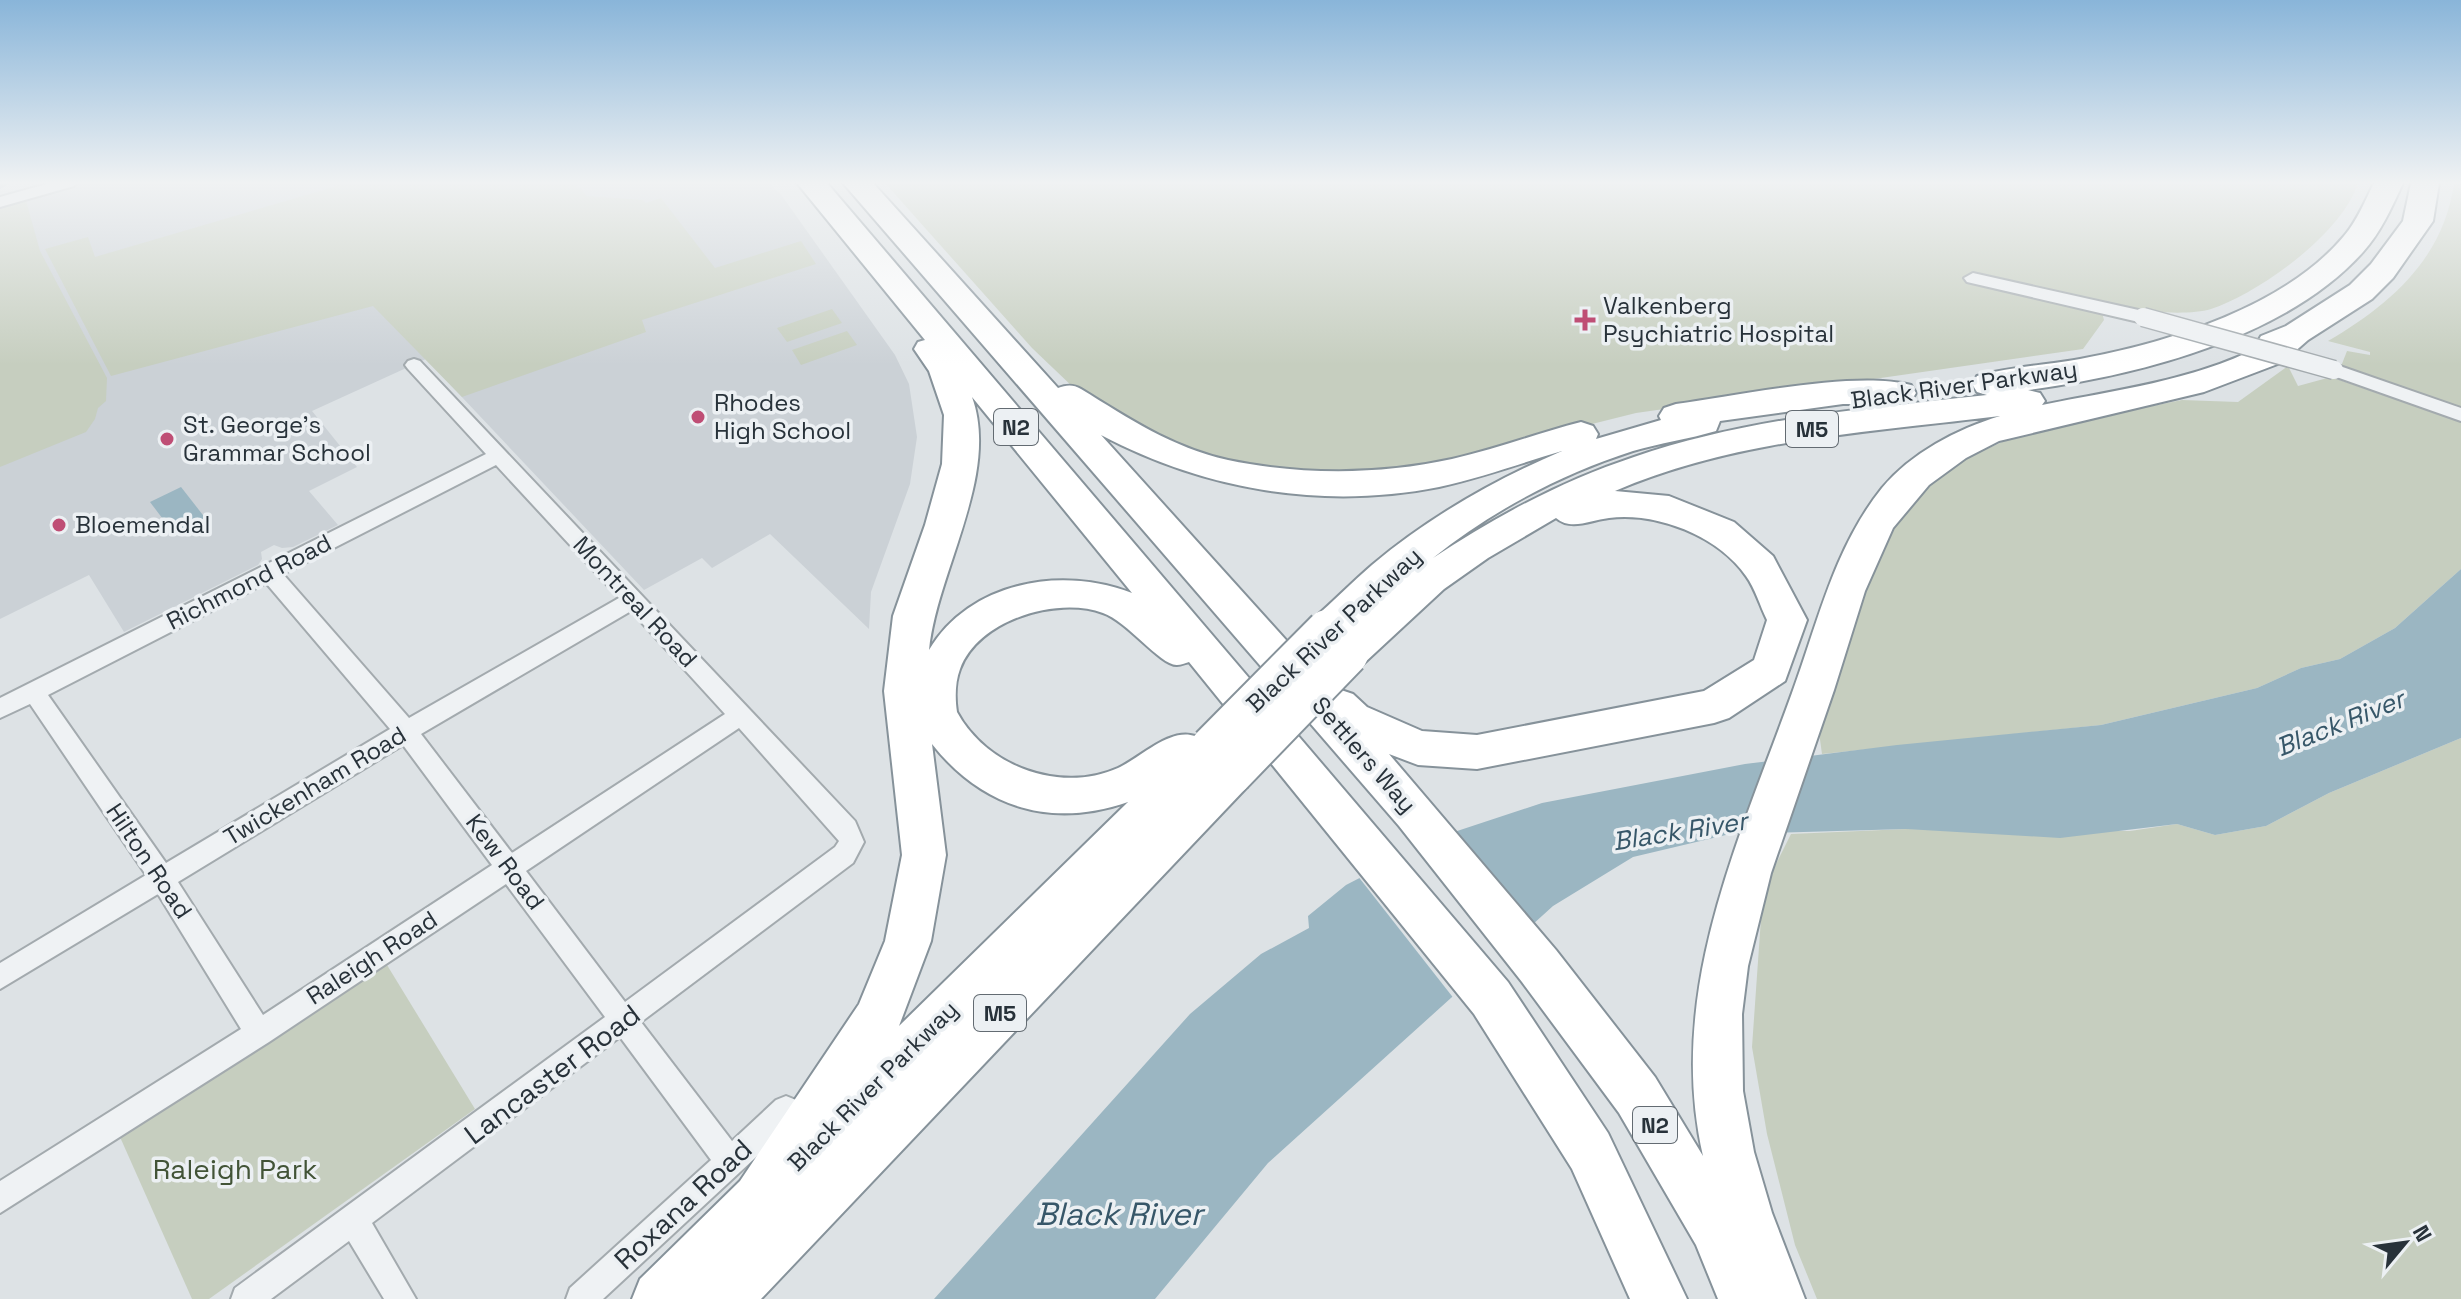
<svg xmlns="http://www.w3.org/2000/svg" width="2461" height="1299" viewBox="0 0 2461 1299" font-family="'Space Grotesk',sans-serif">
	<rect width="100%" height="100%" fill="#dde2e5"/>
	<polygon fill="#cbd1d6" points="67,183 769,183 782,196 895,355 909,384 917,437 910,484 871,592 869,629 770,534 712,568 702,558 644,590 426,359 312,411 357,467 309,491 338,525 293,547 282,548 274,545 261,552 262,559 258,565 124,632 89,575 0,619 0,207"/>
	<g fill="#c6cebf">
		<polygon points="347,183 575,183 587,196 643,200 646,203 661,198 715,268 801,241 816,264 642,320 646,332 462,397 373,306 111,376 45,249 88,237 95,257"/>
		<path d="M885,183H2358C2342,234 2259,293 2211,309C2185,317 2127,310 2100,305L2104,320L2083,349L1636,413L1428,465L1318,476L1193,454L1075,389L1032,348Z"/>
		<path d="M2454,183H2461V410L2340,369L2347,351L2370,355V352L2328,341C2390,305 2444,258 2454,183Z"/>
		<polygon points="26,201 40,251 107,378 106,401 98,408 95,419 86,432 0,467 0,209"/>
		<polygon points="832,309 842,323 787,342 777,328"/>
		<polygon points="847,331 857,345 801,365 792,350"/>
		<polygon points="2288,366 2298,386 2331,377 2461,422 2461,569 2395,628 2340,659 2301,668 2257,688 2101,725 1822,754 1818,725 1845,643 1887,530 1919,490 1954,464 2024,432 2182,400 2238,402"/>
		<polygon points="2461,738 2461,1299 1817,1299 1795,1245 1767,1134 1752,1047 1763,890 1791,834 1906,829 2130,831 2177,824 2215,835 2266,826 2329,793"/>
		<polygon points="387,965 475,1109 209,1299 192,1299 120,1137"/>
	</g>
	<g fill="#9bb6c2">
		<polygon points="181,487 206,519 175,535 150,502"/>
		<polygon points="2461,569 2461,738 2329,793 2266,826 2215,835 2177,824 2060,838 1906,829 1730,834 1633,857 1553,906 1268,1163 1155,1299 934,1299 1190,1014 1261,954 1309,928 1308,916 1346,885 1439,837 1542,803 1745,764 1897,745 2101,725 2257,688 2301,668 2340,659 2395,628"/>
	</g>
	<polygon fill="#dde2e5" points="1438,834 1532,930 1455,1000 1357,875"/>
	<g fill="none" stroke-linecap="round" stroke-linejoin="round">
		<polygon fill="#9bb6c2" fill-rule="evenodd" points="0,183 11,183 0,189"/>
		<g stroke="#a3aaae" stroke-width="4">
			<g id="minor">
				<polygon points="50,183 76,183 74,186 0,207 0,197"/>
				<polygon points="1973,273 2143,311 2152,317 2143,323 1967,282 1964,278"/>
				<path d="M414,359L420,361L855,821L864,842L853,863L641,1022L732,1141L776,1100L786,1096L796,1100L800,1110L796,1120L603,1299H566L570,1288L711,1160L620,1037L372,1223L416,1299H384L349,1241L271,1299H231L235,1288L605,1017L506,884L269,1042L0,1213V1181L241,1029L158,894L0,989V963L146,875L30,704L0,718V698L486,454L408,369L405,365L408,361ZM496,465L619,598L409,718L283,574ZM266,583L390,729L166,863L48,695ZM631,611L725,714L512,853L421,734ZM739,728L839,841L835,847L625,1002L526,871ZM403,745L492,865L263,1015L178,882Z"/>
				<polygon points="2334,364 2461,408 2461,421 2328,374 2325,370 2328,366"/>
			</g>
		</g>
		<g stroke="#86929a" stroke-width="4">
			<g id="motorway">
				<path d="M797,183H827L1508,982L1608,1133L1687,1299H1630L1572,1169L1474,1014L1189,662C1185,663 1181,665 1177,665C1161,666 1127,621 1103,613C1057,596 978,620 960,669C955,682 955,699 957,712C986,766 1060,794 1118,768C1140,758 1170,727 1195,736L1211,730L1226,735L1232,747L1227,758L1232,756L1247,761L1253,774L1247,787L761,1299H632L640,1279L740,1181L859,1004L885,941L902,855L884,691L893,616L925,525L942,464L944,415L929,371L914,349L918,342L925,340ZM972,397L1132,593C1062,566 970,581 929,650C937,571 1000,475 972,397ZM932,744C982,807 1050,829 1128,802L899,1026L931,941L946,855Z"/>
				<path d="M843,183H873L1058,388C1066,385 1073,384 1081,389C1130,419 1171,447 1228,460C1300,475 1380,475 1452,459C1496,449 1538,433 1581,422L1593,426L1598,434L1596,439L1661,420L1659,416L1664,408L1676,404C1737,396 1855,370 1911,385L1916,393L1911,401L1899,404H1843L1720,421L1716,431C1689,439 1660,443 1633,451C1561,474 1492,511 1433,558C1496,516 1562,481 1634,457C1747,418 1869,408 1987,395L1977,392L1972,384L1977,376C2010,367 2046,365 2080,359C2167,343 2285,307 2344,236C2357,221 2365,201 2374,183H2403C2392,207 2381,232 2363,252C2286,338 2139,375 2028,390L2040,393L2045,401L2042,405C2115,390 2192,381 2259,347L2257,343L2261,336L2286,326L2350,285L2371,264L2403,221L2411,183H2439L2433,221L2393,278L2372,299L2308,340L2283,362L2204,392L1999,441L1966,458L1929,485L1893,528L1865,591L1834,690L1771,873L1748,966L1742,1014L1743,1091L1754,1152L1772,1213L1805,1299H1718L1696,1245L1619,1113L1522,982L1399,826ZM2000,416C1957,429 1911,453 1882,488C1834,548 1818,622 1792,693C1738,843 1666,993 1703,1156L1655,1077L1556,950L1389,754L1418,765L1477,769L1714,723L1729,718L1785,681L1807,620L1773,556L1734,522L1669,496L1615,491C1735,439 1871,432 2000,416ZM1101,435C1205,490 1323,510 1439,487C1481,478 1521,463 1562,451C1494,480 1429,517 1372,565C1352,582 1333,602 1313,619L1307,630L1313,641L1327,645L1334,643L1328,654L1334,665L1348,670L1362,665L1444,589L1488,558L1556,518C1571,531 1591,520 1609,518C1657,512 1718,536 1746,576C1755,588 1760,606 1767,620L1754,660L1704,691L1477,735L1422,731L1367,707L1353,694L1338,689L1332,691Z"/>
			</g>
		</g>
		<use href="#minor" fill="#eff2f4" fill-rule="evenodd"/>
		<use href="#motorway" fill="#fff" fill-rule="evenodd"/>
		<g stroke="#a3aaae" stroke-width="21" stroke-linecap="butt">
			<polyline id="minor-bridge" points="2143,317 2334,370"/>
		</g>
		<g stroke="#86929a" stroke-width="44" stroke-linecap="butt">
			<g id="motorway-bridge">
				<polyline points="1211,747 1327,630"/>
				<polyline points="1232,774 1348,654"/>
			</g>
		</g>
		<use href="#minor-bridge" stroke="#eff2f4" stroke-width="18"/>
		<use href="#motorway-bridge" stroke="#fff" stroke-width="40"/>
	</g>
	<linearGradient id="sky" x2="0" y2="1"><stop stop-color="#89b5d9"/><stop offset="0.5" stop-color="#f0f2f3"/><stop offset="1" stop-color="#f0f2f3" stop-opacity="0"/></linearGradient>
	<rect width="2461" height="365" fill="url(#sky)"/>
	<g fill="#bf4e75" stroke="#ecf0f3" stroke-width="3">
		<path d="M1581 308h8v8h8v8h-8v8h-8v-8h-8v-8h8z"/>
		<circle cx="698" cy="417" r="8"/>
		<circle cx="167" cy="439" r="8"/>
		<circle cx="59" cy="525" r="8"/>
	</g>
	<g text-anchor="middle" stroke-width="7" stroke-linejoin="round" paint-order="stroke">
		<g fill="#ecf0f3" stroke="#636b72" stroke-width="2">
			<rect x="994" y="409" width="44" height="36" rx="6"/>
			<rect x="1786" y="411" width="52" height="36" rx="6"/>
			<rect x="974" y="995" width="52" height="36" rx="6"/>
			<rect x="1633" y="1107" width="44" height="36" rx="6"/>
		</g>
		<g font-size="22" font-weight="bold" fill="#28323a">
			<text x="1016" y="435">N2</text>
			<text x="1812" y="437">M5</text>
			<text x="1000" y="1021">M5</text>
			<text x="1655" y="1133">N2</text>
		</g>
		<g font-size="24" fill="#28323a" stroke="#ecf0f3" text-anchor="start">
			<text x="1603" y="314">Valkenberg<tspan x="1603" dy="28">Psychiatric Hospital</tspan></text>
			<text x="714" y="411">Rhodes<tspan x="714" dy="28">High School</tspan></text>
			<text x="183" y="433">St. George's<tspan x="183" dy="28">Grammar School</tspan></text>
			<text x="75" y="533">Bloemendal</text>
		</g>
		<g font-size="24" fill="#28323a" stroke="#ecf0f3">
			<text transform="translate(1964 385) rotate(-8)" y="8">Black River Parkway</text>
			<text transform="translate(249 582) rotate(-27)" y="8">Richmond Road</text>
			<text transform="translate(635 602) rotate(47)" y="8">Montreal Road</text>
			<text transform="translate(1334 630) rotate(-43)" y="8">Black River Parkway</text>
			<text transform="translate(1364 755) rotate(49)" y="8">Settlers Way</text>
			<text transform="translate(315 786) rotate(-31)" y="8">Twickenham Road</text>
			<text transform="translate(149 861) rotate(56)" y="8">Hilton Road</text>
			<text transform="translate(505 862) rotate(53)" y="8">Kew Road</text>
			<text transform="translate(372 958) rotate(-33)" y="8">Raleigh Road</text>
			<text transform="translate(873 1086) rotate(-45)" y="8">Black River Parkway</text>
		</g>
		<g font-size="26" font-style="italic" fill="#375769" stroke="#ecf0f3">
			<text transform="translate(2340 723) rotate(-22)" y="9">Black River</text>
			<text transform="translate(1680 831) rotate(-9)" y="9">Black River</text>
		</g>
		<g font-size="28" fill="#28323a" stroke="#ecf0f3">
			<text transform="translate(552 1074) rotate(-37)" y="10">Lancaster Road</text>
			<text transform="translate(683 1204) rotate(-43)" y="10">Roxana Road</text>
		</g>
		<g font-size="28" fill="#425437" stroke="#ecf0f3">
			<text x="235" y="1179">Raleigh Park</text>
		</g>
		<g font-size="32" font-style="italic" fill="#375769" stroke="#ecf0f3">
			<text x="1119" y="1225">Black River</text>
		</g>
	</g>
	<g transform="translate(2405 1243) rotate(61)" stroke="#ecf0f3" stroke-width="6" paint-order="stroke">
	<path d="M0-6L14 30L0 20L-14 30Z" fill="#28323a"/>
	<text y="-12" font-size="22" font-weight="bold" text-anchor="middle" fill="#28323a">N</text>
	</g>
</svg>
